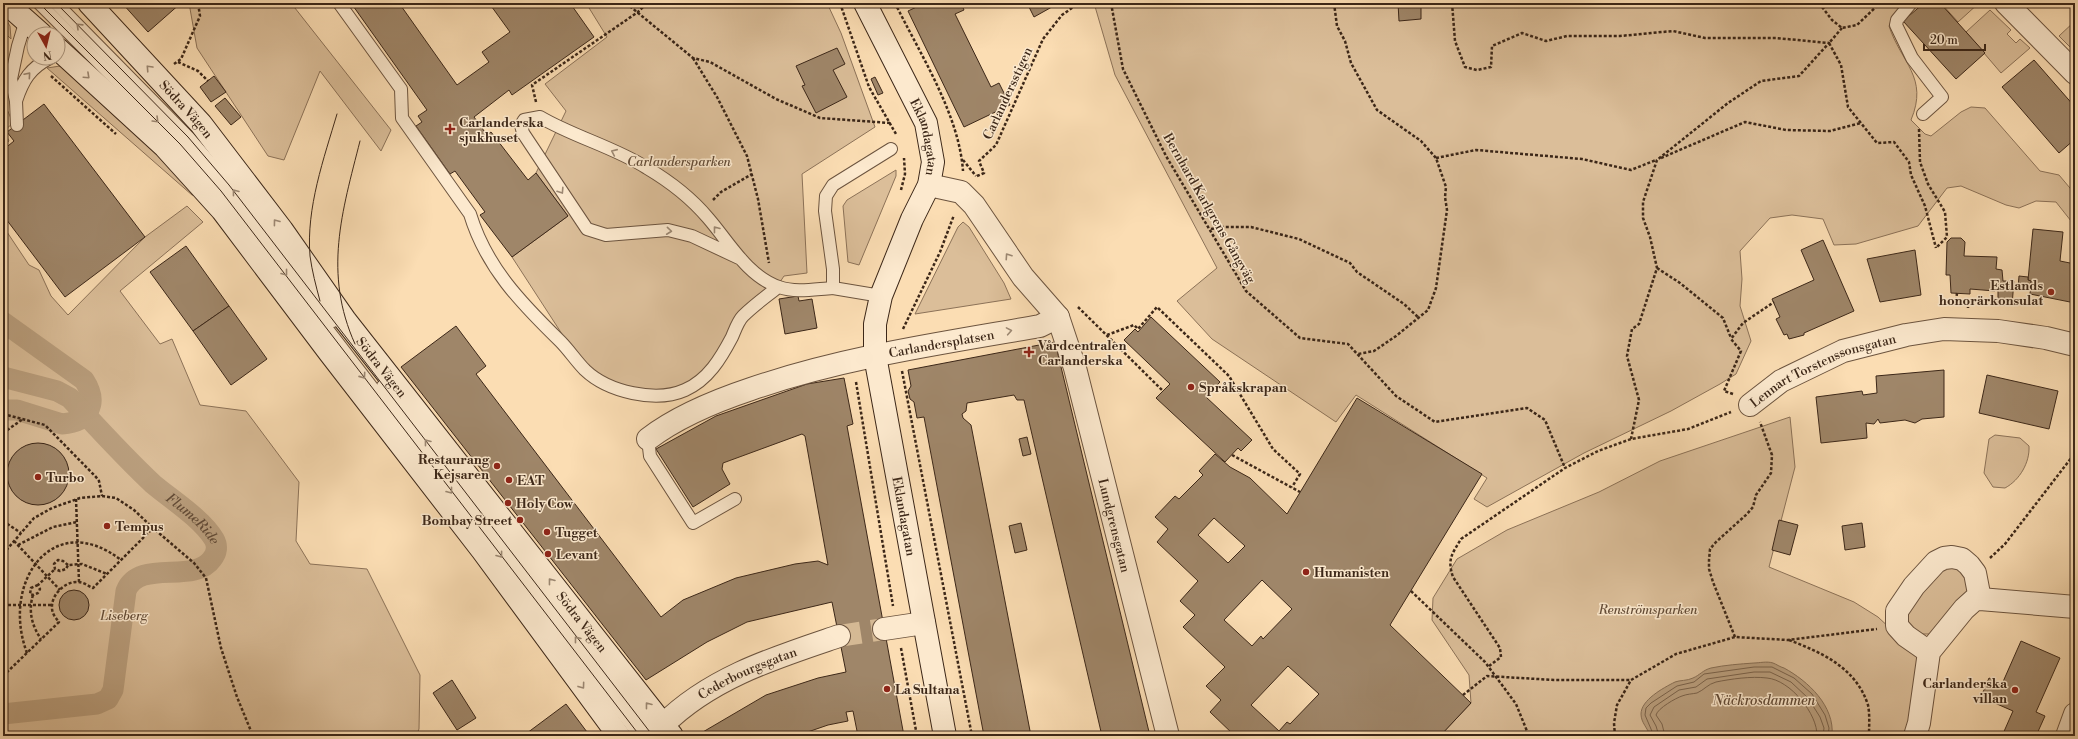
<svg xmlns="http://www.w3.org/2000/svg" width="2078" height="739" viewBox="0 0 2078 739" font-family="'Libre Bodoni',serif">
	<rect width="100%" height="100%" fill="#fbddb3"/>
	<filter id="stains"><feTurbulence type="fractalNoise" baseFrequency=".005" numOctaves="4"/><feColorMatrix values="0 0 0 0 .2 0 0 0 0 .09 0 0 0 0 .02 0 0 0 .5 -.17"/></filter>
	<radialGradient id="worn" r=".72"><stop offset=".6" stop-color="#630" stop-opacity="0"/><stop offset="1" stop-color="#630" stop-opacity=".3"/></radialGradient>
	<g fill="#dbbe99" stroke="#8c7258">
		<polygon points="189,3 291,3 391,130 381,151 320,71 284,160 268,156 197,48"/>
		<polygon points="586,3 827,3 841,33 875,127 802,174 807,273 784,276 778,285 742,317 722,357 684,390 633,394 586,371 512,257 568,216 536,173 566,111 545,84 607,37"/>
		<path d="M1094,3H1906L1896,13L1889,26C1901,63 1929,77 1911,120L1925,134L1931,136L1961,112L1971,107L1985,108L2040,171L2059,175L2075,194V226L2056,202L2036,201L2019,208L2006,205L1961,186L1947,188L1918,226L1856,244L1834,245L1823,219L1792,215L1770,218L1740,251L1742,279L1740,306L1751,341L1736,374L1720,384L1671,411L1584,453L1487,507L1474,499L1487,478L1356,395L1336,422L1212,339L1177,301L1217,268L1115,75Z"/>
		<polygon points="1941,3 1979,3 1958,22"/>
		<polygon points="1990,10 2011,30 2007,34 2016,43 2020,39 2030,48 2001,73 1966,32"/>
		<polygon points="3,15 10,26 11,39 3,31"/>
		<polygon points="2075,21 2075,52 2059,36"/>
		<polygon points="60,66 68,68 128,122 197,196 192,195 47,68"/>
		<polygon points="3,100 13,123 4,131 9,141 3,146"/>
		<polygon points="896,170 896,176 859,265 848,262 843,206 847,200"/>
		<polygon points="187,206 203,222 120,291 160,344 172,339 200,405 246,411 299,482 296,541 310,564 367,569 420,675 419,729 416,736 3,736 3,226 29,265 39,270 51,296 68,315 145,237"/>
		<polygon points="963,222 969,227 1004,283 1011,299 915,314 958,227"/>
		<polygon points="1790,417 1795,467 1769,567 1854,602 1878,617 1922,658 1911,722 1901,736 1440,736 1471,703 1469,675 1432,620 1433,598 1457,559 1507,530 1599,492 1660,461"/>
		<path d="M1995,435L2020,438L2029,446C2030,462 2020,480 2005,488L1993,487L1984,473L1989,439Z"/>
		<polygon points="1946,567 1962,570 1969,587 1967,593 1931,634 1920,634 1909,627 1904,612"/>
	</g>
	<path fill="#ba9f7e" stroke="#886f55" d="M1754,663C1759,663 1767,661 1773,663C1776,664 1780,667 1784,668C1808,681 1835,706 1832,736H1650C1648,728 1641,723 1641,714C1641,700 1663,688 1675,682C1680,680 1687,681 1693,678C1700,675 1703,670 1711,668C1725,665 1740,664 1754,663Z"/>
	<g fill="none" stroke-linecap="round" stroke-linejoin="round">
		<g stroke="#7b634b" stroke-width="1">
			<polyline points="1654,736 1645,715 1646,708 1651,703 1677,686 1694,682 1704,674 1754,667 1772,667 1794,678 1812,694 1825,715 1829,728 1828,736"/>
			<polyline points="1659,736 1656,726 1650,715 1654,707 1679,690 1696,687 1707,679 1754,672 1770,672 1791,682 1808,698 1820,717 1824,728 1823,736"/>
			<path d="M1665,736L1662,724L1656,715C1658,708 1676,698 1682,696C1687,694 1692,694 1697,693C1704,690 1708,684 1716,682C1731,679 1751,676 1767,678C1790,680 1818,714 1817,736"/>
		</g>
		<g stroke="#ba9f7e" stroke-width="21">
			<path d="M3,322L84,380C99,403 89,422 62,424L17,410H3"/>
			<path id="s1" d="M3,377L57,391L70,398C97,427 124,457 153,484C172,500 201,518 214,539C218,546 217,553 212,559C194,585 139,558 126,591L113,690L108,699L97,704L3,714"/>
		</g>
	</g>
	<g fill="#9f8669" stroke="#3c2718" fill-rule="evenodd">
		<polygon points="122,3 181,3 148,32"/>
		<polygon points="351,3 399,3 457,85 489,62 482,52 510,32 489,3 570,3 594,37 512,95 509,90 474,117 487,135 491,132 528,180 536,173 568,216 512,257 480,215 485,212 455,171 450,174 416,126 422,122 418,116 427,110"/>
		<polygon points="925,3 961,3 964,10 955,14 991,87 999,83 1010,105 964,127 908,11"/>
		<polygon points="1027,3 1059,3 1034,17"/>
		<polygon points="1398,3 1421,3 1421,19 1399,21"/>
		<polygon points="1924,3 1940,3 1985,53 1956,79 1903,21"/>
		<polygon points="837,48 845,64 833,70 847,97 816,113 802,86 805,85 796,66"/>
		<polygon points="2034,60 2075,107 2075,139 2059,153 2002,87"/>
		<polygon points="214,76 226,92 211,102 200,87"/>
		<polygon points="875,77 883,93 878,95 871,79"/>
		<polygon points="225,98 241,117 231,125 215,106"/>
		<polygon points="44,104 145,237 65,297 3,215 3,150 14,141 7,132"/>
		<polygon points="2033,229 2063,232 2060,261 2075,264 2075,303 2030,294 2031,281 2028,280"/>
		<polygon points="1951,238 1961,238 1965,242 1964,256 1997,257 1996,269 2002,270 2003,281 2014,281 2012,305 1998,305 1998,288 1995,288 1995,291 1970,289 1970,294 1951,293 1950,275 1946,275 1947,242"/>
		<polygon points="1823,240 1854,311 1804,333 1804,335 1789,339 1787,334 1784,335 1776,319 1780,317 1772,299 1814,280 1801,250"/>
		<polygon points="186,246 229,306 193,331 150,272"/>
		<polygon points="1915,250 1921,295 1880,302 1867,259"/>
		<polygon points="2019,276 2028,277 2028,280 2031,281 2030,290 2018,288"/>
		<polygon points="798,296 799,301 812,299 817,328 785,334 779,299"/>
		<polygon points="229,306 267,359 231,385 193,331"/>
		<polygon points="1151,317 1220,382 1206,397 1252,440 1241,451 1238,448 1225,462 1156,398 1170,384 1124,340 1135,329 1138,332"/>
		<polygon points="456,326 486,366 476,374 661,617 683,600 736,578 795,564 818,561 828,565 805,436 802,434 723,463 722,469 730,484 693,507 656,449 716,416 807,384 844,378 853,424 847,426 904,736 858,736 853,711 846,712 848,721 828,725 796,736 696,736 766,695 818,678 846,672 832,602 747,622 707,642 646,680 401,367"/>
		<polygon points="1055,342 1150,736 1102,736 1024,400 1017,400 1014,395 967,403 966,411 962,414 963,418 971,425 1031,736 984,736 924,417 917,418 914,402 910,399 908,391 911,386 908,370"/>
		<polygon points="1944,370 1944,417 1922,419 1915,423 1905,420 1880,423 1878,419 1874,424 1866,423 1867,438 1821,443 1816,397 1862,391 1863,395 1877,393 1876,376"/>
		<polygon points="1987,375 2058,391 2049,429 1979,413"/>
		<path d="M1357,398L1482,474L1390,625L1471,703L1440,736H1235L1210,712L1221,700L1206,686L1225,667L1183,627L1195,615L1180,601L1198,581L1157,542L1168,529L1155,517L1175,496L1179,499L1203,475L1199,471L1215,454L1230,467L1250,478L1287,514ZM1214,518L1245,546L1228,563L1198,535ZM1262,580L1292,609L1263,639L1261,636L1252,646L1224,620ZM1288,666L1319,694L1290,724L1287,722L1279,731L1251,705Z"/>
		<polygon points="1027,437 1031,454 1023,456 1019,439"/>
		<circle cx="38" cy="474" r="31"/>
		<polygon points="1779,520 1798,525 1790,555 1772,550"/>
		<polygon points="1021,523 1027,550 1015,553 1009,526"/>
		<polygon points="1862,523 1865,547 1845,550 1842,526"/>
		<circle cx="74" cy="605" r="15"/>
		<polygon points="2021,641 2060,658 2036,712 2045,716 2036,736 2002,736 2013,711 1981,697 1989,678 2002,684"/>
		<polygon points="452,680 476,718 457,730 433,693"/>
		<polygon points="566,704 590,736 523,736"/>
	</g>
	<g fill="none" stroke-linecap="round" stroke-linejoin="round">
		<polyline stroke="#d5b994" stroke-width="22" stroke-dasharray="22 11" stroke-linecap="butt" points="839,636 884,629"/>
		<g stroke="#6c543f" stroke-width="14">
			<g id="lane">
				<polyline points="39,3 180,144 221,191 640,736"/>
				<polyline points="56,3 188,137 229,185 333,321"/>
				<path d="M339,3L401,89L402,118L470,214C486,267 521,303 560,341C569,350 576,361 585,370C608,392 656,403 685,390C708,380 721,358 732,337C735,330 738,321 743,316C754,305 767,296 778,287"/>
				<polyline points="1911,3 1897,20 1896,25 1912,58 1942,97 1923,114"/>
				<path d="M16,101C23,80 30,68 50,58"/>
				<polyline points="17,125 16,101 11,79 18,46 26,20"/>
				<path d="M741,259L692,236L668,230L606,235L587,229L523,133L521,125L524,120L540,117C574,137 614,147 647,168C669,181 692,199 708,218C729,242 747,276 779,287C796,293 815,289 833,288"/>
				<polyline points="881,296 833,288 833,269 825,211 826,196 833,185 891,149"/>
				<polyline points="383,386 653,736"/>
				<polyline points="648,439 650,456 693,523 735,499"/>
			</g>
		</g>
		<g stroke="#6c543f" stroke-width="24">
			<g id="street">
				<polyline points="2006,3 2075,73"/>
				<path id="s2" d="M1058,317L1075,368L1168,736"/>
				<path id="s3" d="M1750,405L1781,381L1843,351L1906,335L1944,329L1998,331L2046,338L2075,345"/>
				<path id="s4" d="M648,439C678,416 715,401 751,389C844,357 943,343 1040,326L1058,317L1023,277L974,205L961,192L929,185"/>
				<polyline points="884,629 924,623"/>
				<polyline points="1929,652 1906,636 1897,626 1897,611 1914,586 1936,562 1944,558 1952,557 1962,559 1969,565 1975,573 1980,599"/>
				<path id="s5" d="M663,725C711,677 777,657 839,636"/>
				<polyline points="1915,736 1919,723 1929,652 1964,609 1974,600 1980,599 2075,607"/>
				<polyline points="2067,736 2075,714"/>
			</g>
		</g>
		<g stroke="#3c2718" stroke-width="24">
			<g id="secondary">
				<polyline points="6,3 41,34"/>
				<path id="s6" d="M89,3L201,124L282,230L345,320L672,736"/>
				<path id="s7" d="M865,3L926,123L933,162L929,185L912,219L881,296L875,324V356L945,736"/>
				<polyline points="58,49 165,147 222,210 329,352 482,550 619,736"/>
			</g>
		</g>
		<g stroke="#3c2718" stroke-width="2.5" stroke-dasharray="3 2" stroke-linecap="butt">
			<polyline points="626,3 693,58 710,62 776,99 820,118 890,123"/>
			<polyline points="840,3 869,87 896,134"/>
			<path d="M895,3C920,54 959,114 963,171"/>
			<polyline points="1111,3 1123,69 1166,156 1246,291 1300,338 1348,344 1396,396 1435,422 1527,408 1545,420 1565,468"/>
			<polyline points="1334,3 1337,26 1345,41 1351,63 1377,110 1421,141 1436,158 1446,187 1445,197 1447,210 1436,288 1428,310 1396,336 1374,351 1358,354"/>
			<polyline points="1452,3 1455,41 1465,67 1477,70 1491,67 1492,46 1522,33 1546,41 1567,36 1620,36 1673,31 1705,38 1776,38 1829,43 1799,76 1761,81 1728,103 1657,160 1643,202 1643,218 1650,237 1657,268 1639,324 1632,329 1627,356 1639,400 1631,439"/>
			<polyline points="1819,3 1832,20 1842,28 1857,25 1880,3"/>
			<polyline points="1842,28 1829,43 1841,65 1848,107 1877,143 1894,142 1909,162 1911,175 1925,206 1936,248"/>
			<polyline points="693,58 717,97 747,156 758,199 769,263"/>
			<polyline points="178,62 198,71 208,81"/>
			<polyline points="174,64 181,59 200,16 198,3"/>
			<polyline points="51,76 116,134"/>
			<polyline points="536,102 532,85 638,12 647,3"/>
			<polyline points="1919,129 1920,162 1928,184 1945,212 1947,237 1936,248"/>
			<polyline points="1436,158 1476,150 1582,159 1631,170 1656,160"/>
			<polyline points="1661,158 1745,122 1786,130 1830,131 1861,123"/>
			<polyline points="963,160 976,176"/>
			<polyline points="977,176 984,173 979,161 996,145 1043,39 1062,15 1079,3"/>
			<polyline points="901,190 905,174 904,158"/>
			<polyline points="713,200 721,192 752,174"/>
			<polyline points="1211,229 1221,227 1251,227 1299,239 1350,263 1357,272 1404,304 1419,318"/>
			<polyline points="1657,268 1680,283 1723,318 1731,338"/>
			<polyline points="1957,293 1956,302 1968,303 1968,308"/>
			<polyline points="1078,307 1163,391"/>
			<polyline points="903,329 940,252 954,215"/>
			<polyline points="1107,335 1134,325 1138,329 1157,307 1229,376 1273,449 1300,474 1292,487"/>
			<polyline points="902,371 972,736"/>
			<polyline points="856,382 893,606"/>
			<polyline points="1733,394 1724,391 1741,351 1731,339 1743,323 1774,302"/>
			<polyline points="3,414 45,425 96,477 99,481 102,496"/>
			<polyline points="3,433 23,419"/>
			<polyline points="1232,455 1300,492"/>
			<polyline points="76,499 79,582"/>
			<polyline points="3,521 21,533"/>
			<polyline points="14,541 60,590"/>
			<polyline points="18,545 53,527 77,522"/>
			<polyline points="3,554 34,518 52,508 80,498 102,496 116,498 134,510 153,528 194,563 206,578 221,648 237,697 253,736"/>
			<polyline points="1990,558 2005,544 2075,453"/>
			<polyline points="68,565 63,561 58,560 54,564 55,569 60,571 66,569 68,565 82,564 107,574"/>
			<polyline points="38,585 31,588 30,594 33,595 38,593 40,589 38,585 55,569"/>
			<polyline points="1411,591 1485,662 1516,704 1529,736"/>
			<path d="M33,595C28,611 32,626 41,639"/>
			<polyline points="3,605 52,605"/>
			<polyline points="1735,637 1713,582 1709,569 1709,560 1710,549 1716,542 1747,514 1753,507 1756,495 1771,473 1772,455 1760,422"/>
			<path d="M1789,640C1823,653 1856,668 1868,705C1870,715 1869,726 1869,736"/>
			<polyline points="901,648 917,736"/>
			<path d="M27,653C0,581 54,508 121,560"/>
			<path d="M1489,666L1501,657L1500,648L1453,577C1447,559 1452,554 1461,539L1565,468L1598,451L1631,439L1688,429L1731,412"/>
			<path d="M3,676L59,622C56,618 52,614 52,608C51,595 65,581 78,582C84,582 88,586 93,588L153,528"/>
			<polyline points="1463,695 1487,676 1554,680 1631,680"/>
			<polyline points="1615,736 1614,723 1617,705 1631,680 1676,654 1735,637 1788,640 1877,629"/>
		</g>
		<use href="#lane" stroke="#fce9ce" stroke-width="12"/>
		<use href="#street" stroke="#fce9ce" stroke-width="22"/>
		<use href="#secondary" stroke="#fce9ce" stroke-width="22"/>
		<g stroke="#3c2718" stroke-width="1">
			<polyline points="39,3 180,144 221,191 640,736"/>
			<polyline points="56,3 188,137 229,185 653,736"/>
			<path d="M320,301C316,286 312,271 310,256C306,208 324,158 337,114"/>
			<path d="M355,344C323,273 342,212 360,141"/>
		</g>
	</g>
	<defs><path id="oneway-chevron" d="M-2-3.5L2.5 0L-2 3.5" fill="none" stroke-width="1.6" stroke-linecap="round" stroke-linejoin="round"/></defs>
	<g stroke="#9c8873">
		<use href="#oneway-chevron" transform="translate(79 26) rotate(-136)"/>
		<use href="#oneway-chevron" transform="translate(149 68) rotate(-133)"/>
		<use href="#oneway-chevron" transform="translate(28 75) rotate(-49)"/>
		<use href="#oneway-chevron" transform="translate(87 76) rotate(43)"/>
		<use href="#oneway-chevron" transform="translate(156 120) rotate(45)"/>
		<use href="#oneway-chevron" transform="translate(614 152) rotate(-156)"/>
		<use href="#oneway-chevron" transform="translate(561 191) rotate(57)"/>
		<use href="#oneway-chevron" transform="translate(235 192) rotate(-128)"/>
		<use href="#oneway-chevron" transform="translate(276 222) rotate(-127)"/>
		<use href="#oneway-chevron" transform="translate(716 229) rotate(-128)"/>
		<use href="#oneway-chevron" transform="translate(669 231) rotate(6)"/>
		<use href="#oneway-chevron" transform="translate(1008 256) rotate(-124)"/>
		<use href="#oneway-chevron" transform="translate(285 273) rotate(52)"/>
		<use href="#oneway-chevron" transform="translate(1009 331) rotate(-10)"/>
		<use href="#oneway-chevron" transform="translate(363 376) rotate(55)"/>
		<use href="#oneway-chevron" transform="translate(427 442) rotate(-128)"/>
		<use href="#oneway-chevron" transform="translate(450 491) rotate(52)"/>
		<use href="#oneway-chevron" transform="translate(500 555) rotate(53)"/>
		<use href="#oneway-chevron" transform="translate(551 581) rotate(-128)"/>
		<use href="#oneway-chevron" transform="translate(577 639) rotate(-128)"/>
		<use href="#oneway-chevron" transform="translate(582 686) rotate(54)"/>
		<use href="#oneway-chevron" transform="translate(648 705) rotate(-128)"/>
	</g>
	<g fill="#8f2418" stroke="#fce9ce" stroke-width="1.5">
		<path d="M448 123h4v4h4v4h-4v4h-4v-4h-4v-4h4z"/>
		<circle cx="2051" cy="292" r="4"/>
		<path d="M1027 346h4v4h4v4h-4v4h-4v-4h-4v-4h4z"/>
		<circle cx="1191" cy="387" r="4"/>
		<circle cx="497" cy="466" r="4"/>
		<circle cx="38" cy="477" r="4"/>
		<circle cx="509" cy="480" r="4"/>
		<circle cx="508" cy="503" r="4"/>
		<circle cx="520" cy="520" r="4"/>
		<circle cx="107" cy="526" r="4"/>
		<circle cx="547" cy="532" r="4"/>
		<circle cx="548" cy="554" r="4"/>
		<circle cx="1306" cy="572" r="4"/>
		<circle cx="887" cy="689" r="4"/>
		<circle cx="2015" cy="690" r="4"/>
	</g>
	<g text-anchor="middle" stroke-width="3" stroke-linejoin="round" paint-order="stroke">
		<g font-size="13" fill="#3c2718" stroke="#fce9ce">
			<text transform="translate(1007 93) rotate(-65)" y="5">Carlandersstigen</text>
			<text dy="5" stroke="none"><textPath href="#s6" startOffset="144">Södra Vägen</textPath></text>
			<text dy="5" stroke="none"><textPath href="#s7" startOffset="148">Eklandagatan</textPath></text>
			<text transform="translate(1210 208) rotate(60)" y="5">Bernhard Karlgrens Gångväg</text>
			<text dy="5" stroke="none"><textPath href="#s4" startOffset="311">Carlandersplatsen</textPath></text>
			<text dy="5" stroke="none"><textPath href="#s6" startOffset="468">Södra Vägen</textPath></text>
			<text dy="5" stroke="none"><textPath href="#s3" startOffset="82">Lennart Torstenssonsgatan</textPath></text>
			<text dy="5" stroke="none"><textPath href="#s7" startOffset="542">Eklandagatan</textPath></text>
			<text dy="5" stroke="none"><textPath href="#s2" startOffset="216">Lundgrensgatan</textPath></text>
			<text dy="5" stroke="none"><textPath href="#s6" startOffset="792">Södra Vägen</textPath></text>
			<text dy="5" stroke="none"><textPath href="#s5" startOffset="100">Cederbourgsgatan</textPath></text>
		</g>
		<g font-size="13" font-weight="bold" fill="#3c2718" stroke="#fce9ce" text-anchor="start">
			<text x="459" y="127">Carlanderska<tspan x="459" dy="15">sjukhuset</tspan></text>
			<text x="2043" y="290" text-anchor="end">Estlands<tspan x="2043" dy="15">honorärkonsulat</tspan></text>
			<text x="1038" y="350">Vårdcentralen<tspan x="1038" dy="15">Carlanderska</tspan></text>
			<text x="1199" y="392">Språkskrapan</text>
			<text x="489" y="464" text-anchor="end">Restaurang<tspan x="489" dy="15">Kejsaren</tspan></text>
			<text x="46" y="482">Turbo</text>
			<text x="517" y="485">EAT</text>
			<text x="516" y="508">Holy Cow</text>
			<text x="512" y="525" text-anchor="end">Bombay Street</text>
			<text x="115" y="531">Tempus</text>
			<text x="555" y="537">Tugget</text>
			<text x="556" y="559">Levant</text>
			<text x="1314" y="577">Humanisten</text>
			<text x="2007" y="688" text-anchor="end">Carlanderska<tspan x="2007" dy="15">villan</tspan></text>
			<text x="895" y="694">La Sultana</text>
		</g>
		<g font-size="13" font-style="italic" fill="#644d38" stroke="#fce9ce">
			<text x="679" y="166">Carlandersparken</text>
			<text x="1648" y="614">Renströmsparken</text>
			<text x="124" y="620">Liseberg</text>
		</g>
		<g font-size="14" font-style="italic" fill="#624b37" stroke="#fce9ce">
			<text dy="5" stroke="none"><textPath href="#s1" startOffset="243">FlumeRide</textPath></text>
			<text x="1764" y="705">Näckrosdammen</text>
		</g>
	</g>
	<rect width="2078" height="739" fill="none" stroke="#fbddb3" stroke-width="16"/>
	<rect x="4" y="4" width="2070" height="731" fill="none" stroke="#3c2718" stroke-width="2"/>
	<rect x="8" y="8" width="2062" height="723" fill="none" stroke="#3c2718"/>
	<g transform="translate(46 46) rotate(172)"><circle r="19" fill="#fce9ce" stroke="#af9b85"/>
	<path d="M0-3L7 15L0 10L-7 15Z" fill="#8f2418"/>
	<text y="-6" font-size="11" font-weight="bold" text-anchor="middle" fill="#3c2718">N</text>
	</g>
	<path d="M1924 44v6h61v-6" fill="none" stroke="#3c2718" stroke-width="2"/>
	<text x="1930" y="44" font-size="12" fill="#3c2718" stroke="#fce9ce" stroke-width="3" paint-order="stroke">20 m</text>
	<rect width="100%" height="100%" filter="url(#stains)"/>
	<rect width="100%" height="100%" fill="url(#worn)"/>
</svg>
